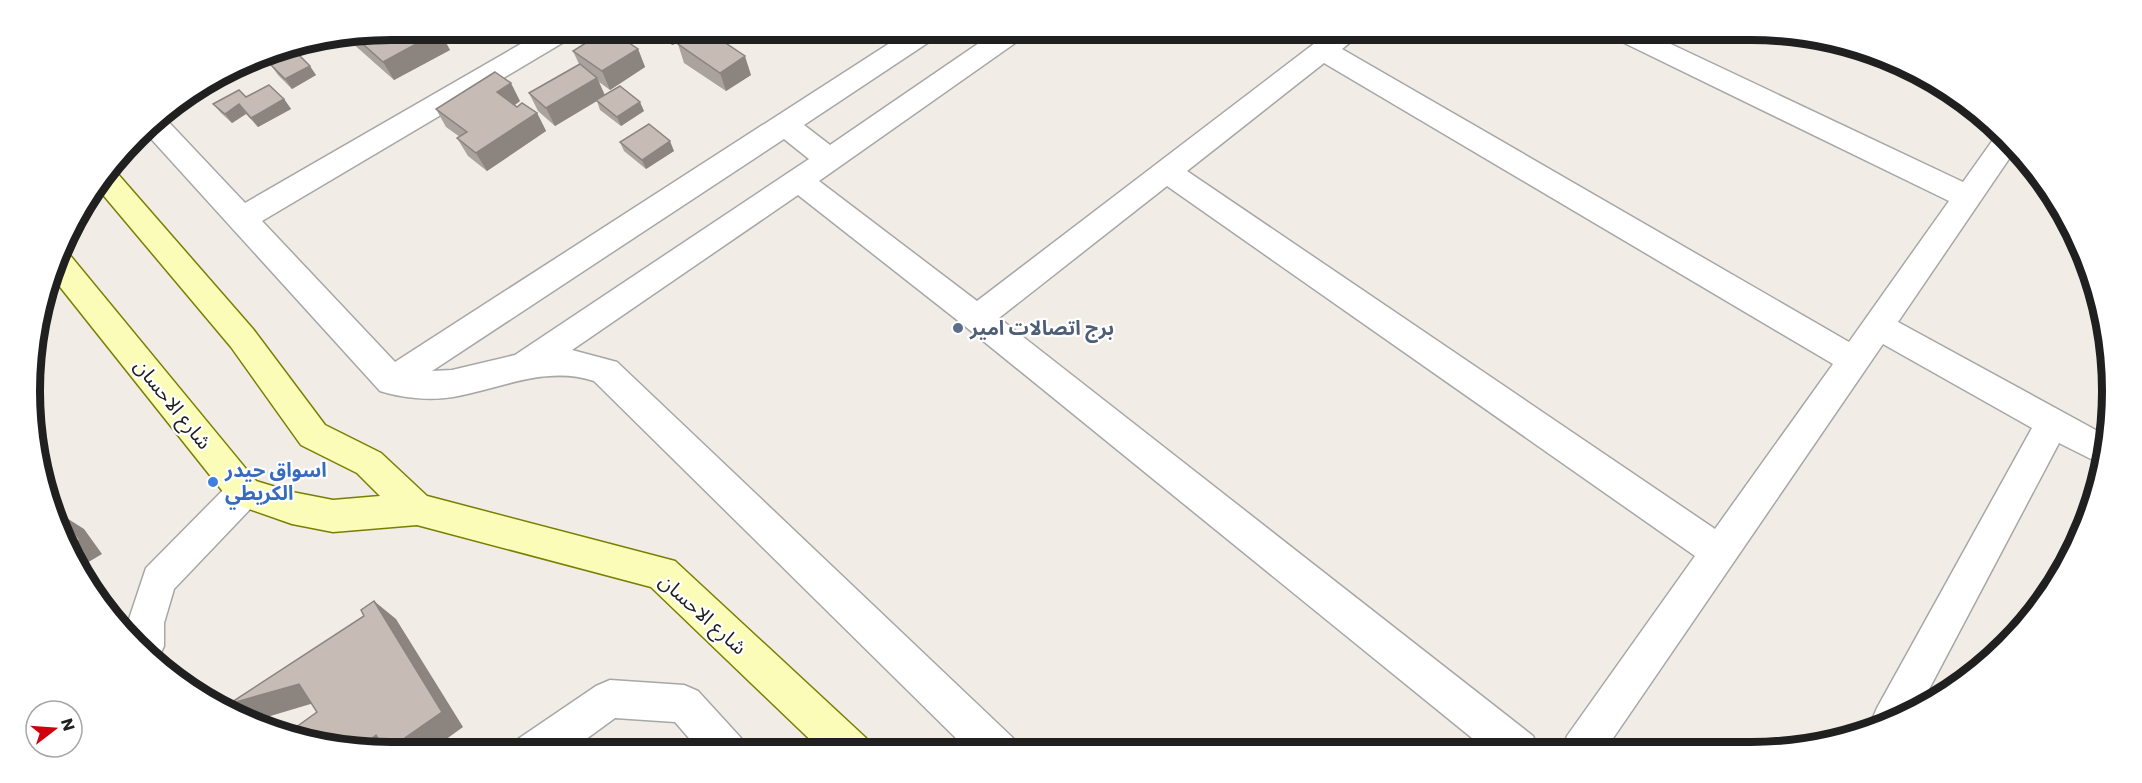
<svg xmlns="http://www.w3.org/2000/svg" width="2142" height="783" viewBox="0 0 2142 783" font-family="Poppins,'Noto Sans Arabic',sans-serif">
	<rect width="100%" height="100%" fill="#f1ede6"/>
	<g fill="none" stroke-linecap="round" stroke-linejoin="round">
		<g stroke="#a7a7a7" stroke-width="3">
			<g id="street">
				<path d="M545,30H578L574,36L262,221L395,362L910,30H942L938,36L804,125L830,145L998,30H1029L1025,36L819,181L977,301L1332,30H1362L1358,36L1342,49L1849,342L1949,201L1610,36L1606,30H1641L1963,182L1995,137L1998,136L2013,153L1898,322L2103,434L2101,464L2059,443L1918,710L1910,716L1873,727L1871,722L1877,708L2032,428L1883,344L1605,750H1561L1567,736L1695,556L1167,186L999,318L1533,736L1539,750L1488,751L966,327L798,195L572,350L617,362L1013,738L1019,752H970L594,381C546,365 500,389 453,397C430,401 402,398 380,391L144,131L153,120L162,115L245,203ZM1324,63L1833,364L1715,529L1187,171ZM784,139L809,159L515,355L452,370L432,371Z"/>
				<polygon points="244,477 256,481 261,492 256,503 174,589 164,623 164,646 158,659 126,628 146,568 232,481"/>
				<polygon points="610,680 684,685 698,691 741,738 747,752 701,752 675,722 615,718 567,753 512,753 518,739 596,686"/>
			</g>
		</g>
		<g stroke="#787f00" stroke-width="3">
			<polygon id="secondary" points="113,171 117,173 253,329 325,425 381,453 427,496 675,561 866,738 872,752 823,752 651,587 417,525 333,532 292,524 232,503 53,278 61,251 69,254 256,481 292,492 333,500 380,496 357,473 301,445 231,347 99,190"/>
		</g>
		<use href="#street" fill="#fff" fill-rule="evenodd"/>
		<use href="#secondary" fill="#fcfcb9" fill-rule="evenodd"/>
	</g>
	<g fill="#aaa29c">
		<polygon points="392,30 450,50 394,80 351,42 349,39"/>
		<polygon points="623,30 642,30 632,36"/>
		<polygon points="653,30 700,30 691,35 751,75 726,91 684,63 678,44 681,42 672,45"/>
		<polygon points="638,49 645,67 610,90 599,82 605,95 644,111 621,126 600,110 597,101 555,126 538,111 529,93 579,64 573,51"/>
		<polygon points="271,65 316,75 292,89 278,75"/>
		<polygon points="246,97 284,99 291,109 258,127 246,114 232,123 221,113 213,104"/>
		<polygon points="520,101 515,105 517,107 537,113 546,131 487,171 468,156 457,138 460,137 446,127 436,109"/>
		<polygon points="620,142 674,151 646,169 624,151"/>
	</g>
	<g fill="#8b847f">
		<polygon points="630,30 642,30 632,36"/>
		<polygon points="683,30 700,30 686,38"/>
		<polygon points="440,31 450,50 394,80 383,62"/>
		<polygon points="678,33 681,42 672,45 668,36"/>
		<polygon points="638,49 645,67 610,90 602,71"/>
		<polygon points="745,56 751,75 726,91 720,73"/>
		<polygon points="310,66 316,75 292,89 285,79"/>
		<polygon points="597,78 605,96 555,126 546,108"/>
		<polygon points="511,83 520,101 506,111 497,92"/>
		<polygon points="284,99 291,109 258,127 251,118"/>
		<polygon points="640,102 644,111 621,126 617,117"/>
		<polygon points="239,104 246,114 232,123 225,114"/>
		<polygon points="537,113 546,131 487,171 476,153"/>
		<polygon points="670,141 674,151 646,169 642,160"/>
		<polygon points="62,515 84,529 102,554 80,567 70,546"/>
		<polygon points="374,601 396,619 463,727 427,753 392,753 359,749 376,735"/>
		<polygon points="299,684 324,700 257,720 229,704"/>
	</g>
	<g fill="#c6bcb5" stroke="#8b847f" stroke-width="1.5">
		<polygon points="392,30 439,30 440,31 383,62 355,37"/>
		<polygon points="606,30 610,30 638,49 602,71 573,51"/>
		<polygon points="661,30 684,30 691,36 686,39 678,33 668,36"/>
		<polygon points="693,34 705,43 715,36 745,56 720,73 678,44"/>
		<polygon points="296,52 310,66 285,79 271,65"/>
		<polygon points="580,64 597,78 546,108 529,93"/>
		<polygon points="495,72 511,83 497,92 517,107 522,103 537,113 476,153 457,138 467,132 436,109"/>
		<polygon points="269,85 284,99 251,118 239,104 225,114 213,104 239,90 246,97"/>
		<polygon points="620,86 640,102 617,117 596,100"/>
		<polygon points="649,124 670,141 642,160 620,142"/>
		<polygon points="62,515 80,540 70,546 57,518"/>
		<polygon points="374,601 442,712 386,751 376,735 359,749 298,741 285,735 317,712 299,684 229,704 364,616 361,610"/>
	</g>
	<circle fill="#5c6f8a" stroke="#fff" stroke-width="2" cx="958" cy="328" r="6"/>
	<circle fill="#3f7fe0" stroke="#fff" stroke-width="2" cx="213" cy="482" r="6"/>
	<g text-anchor="middle" stroke-width="4.5" stroke-linejoin="round" paint-order="stroke">
		<g font-size="20" font-weight="bold" fill="#4e5e75" stroke="#fff" text-anchor="start">
			<text x="970" y="335">برج اتصالات امير</text>
		</g>
		<g font-size="20" fill="#202020" stroke="#fff">
			<text transform="translate(173 404) rotate(51)" y="7">شارع الاحسان</text>
			<text transform="translate(703 614) rotate(42)" y="7">شارع الاحسان</text>
		</g>
		<g font-size="20" font-weight="bold" fill="#366cbe" stroke="#fff" text-anchor="start">
			<text x="225" y="477">اسواق حيدر<tspan x="225" dy="23">الكريطي</tspan></text>
		</g>
	</g>
	<path d="M0 0H2142V783H0ZM391 40H1751A351 351 0 0 1 2102 391V391A351 351 0 0 1 1751 742H391A351 351 0 0 1 40 391V391A351 351 0 0 1 391 40Z" fill="#fff" fill-rule="evenodd"/>
	<path fill="none" stroke="#202020" stroke-width="8" d="M391 40H1751A351 351 0 0 1 2102 391V391A351 351 0 0 1 1751 742H391A351 351 0 0 1 40 391V391A351 351 0 0 1 391 40Z"/>
	<g transform="translate(54 729) rotate(73)"><circle r="28" fill="#ffffff" stroke="#a6a6a6" stroke-width="1.5"/>
	<path d="M0-4.5L10 22L0 15L-10 22Z" fill="#d1000c"/>
	<text y="-9" font-size="16" font-weight="bold" text-anchor="middle" fill="#202020">N</text>
	</g>
</svg>
